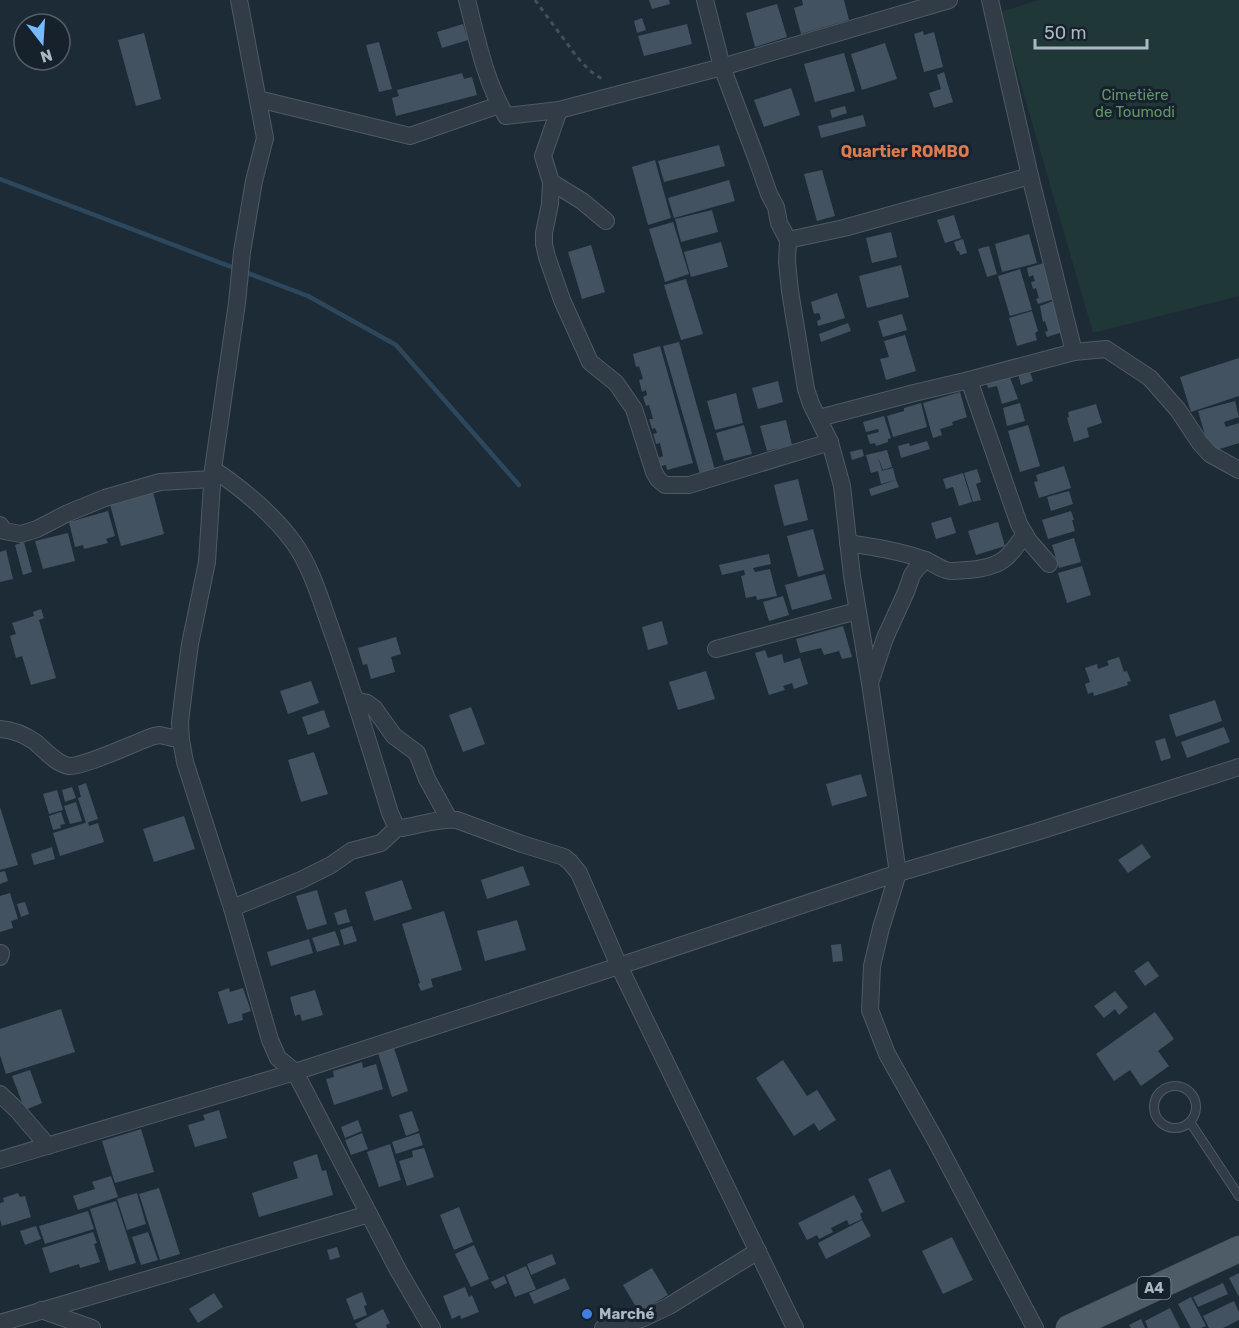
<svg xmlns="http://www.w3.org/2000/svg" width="1239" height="1328" viewBox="0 0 1239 1328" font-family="Rubik,sans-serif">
	<rect width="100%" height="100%" fill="#1d2b36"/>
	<polygon fill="#1f3737" points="1039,0 1239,0 1239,296 1093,333 1000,12"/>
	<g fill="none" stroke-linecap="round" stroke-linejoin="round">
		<polyline stroke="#2d475d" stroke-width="4.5" points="0,179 308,296 396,345 519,485"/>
	</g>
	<g fill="#435261">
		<polygon points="649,0 669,0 670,4 652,9"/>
		<polygon points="802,0 844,0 849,20 801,34 794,8 803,5"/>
		<polygon points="777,4 787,37 755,47 746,13"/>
		<polygon points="642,18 646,30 637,33 634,21"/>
		<polygon points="463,24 468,40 442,48 437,32"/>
		<polygon points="687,24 692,44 644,56 638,36"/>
		<polygon points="923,31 924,35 934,32 943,67 924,72 914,34"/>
		<polygon points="144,33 161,99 136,106 118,40"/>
		<polygon points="379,42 392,89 379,92 366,45"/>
		<polygon points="885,43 897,79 862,90 851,54"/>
		<polygon points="844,53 855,91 815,102 804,64"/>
		<polygon points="944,72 953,102 934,108 929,93 941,89 937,75"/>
		<polygon points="462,73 464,79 472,77 477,95 396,116 392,98 399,96 397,90"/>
		<polygon points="791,88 800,115 764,127 754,100"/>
		<polygon points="845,106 847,113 832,118 830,110"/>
		<polygon points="863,115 866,126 821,138 818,126"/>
		<polygon points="719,145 725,166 664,182 658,161"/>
		<polygon points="655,160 671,218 648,225 632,167"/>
		<polygon points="822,170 835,216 817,221 804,174"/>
		<polygon points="729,180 735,201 674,218 668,198"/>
		<polygon points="712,210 718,232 681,242 675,219"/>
		<polygon points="954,215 961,238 945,243 937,220"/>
		<polygon points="673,222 689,274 665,282 649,229"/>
		<polygon points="891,232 897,257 872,263 866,238"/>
		<polygon points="1029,234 1037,263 1002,272 995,244"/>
		<polygon points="963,239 967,253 960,255 959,251 957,251 954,242"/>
		<polygon points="721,242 728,267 691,277 684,252"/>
		<polygon points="591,245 605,292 582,299 568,252"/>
		<polygon points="989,246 997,274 987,277 978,249"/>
		<polygon points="1044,263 1054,299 1038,304 1036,299 1039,298 1036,288 1033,289 1031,282 1035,281 1033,275 1029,277 1027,268"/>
		<polygon points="901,265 909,297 867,308 859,276"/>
		<polygon points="1020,269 1032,310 1010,316 998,276"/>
		<polygon points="686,279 703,334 681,340 664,285"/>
		<polygon points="837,293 845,318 818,326 817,321 821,319 819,313 814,314 811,302"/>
		<polygon points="1053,301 1063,332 1047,337 1045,332 1048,331 1045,321 1043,322 1040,306"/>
		<polygon points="1032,311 1038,331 1035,333 1037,340 1017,346 1009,318"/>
		<polygon points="902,314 907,330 883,337 878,321"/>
		<polygon points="848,323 851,331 821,342 819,334"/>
		<polygon points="905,335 916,371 886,380 880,359 889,357 884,341"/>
		<polygon points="679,342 715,470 700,474 663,346"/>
		<polygon points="660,346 693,463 667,470 666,465 661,466 658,458 663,456 660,443 656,444 653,434 657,433 655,428 652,429 649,419 653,419 649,405 646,406 643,397 647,395 646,390 642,392 639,380 643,379 639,366 636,367 633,354"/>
		<polygon points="1239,358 1239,396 1191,412 1180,377"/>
		<polygon points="1028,366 1033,381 1021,385 1017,370"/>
		<polygon points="1008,372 1018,399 1002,404 997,386 988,388 986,379"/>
		<polygon points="778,381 783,402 758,409 752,388"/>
		<polygon points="960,392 967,417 952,422 953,425 940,429 942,435 933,438 923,403"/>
		<polygon points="736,393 743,423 715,430 707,401"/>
		<polygon points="1235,401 1239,417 1224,422 1226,427 1239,423 1239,443 1210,452 1198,411"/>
		<polygon points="921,403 927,427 893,437 887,416 904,411 904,408"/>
		<polygon points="1020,403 1025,421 1007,426 1003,408"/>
		<polygon points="1096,404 1102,423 1087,428 1089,437 1074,442 1067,418 1069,417 1068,412"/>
		<polygon points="884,416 891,438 888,439 888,442 876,446 875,443 870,444 867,435 879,432 878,429 866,432 863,422"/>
		<polygon points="786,420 792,445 767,451 760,426"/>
		<polygon points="744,425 752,454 724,461 716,433"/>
		<polygon points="1028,425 1040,466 1020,472 1008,431"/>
		<polygon points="927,441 930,449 901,458 898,446 909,443 910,446"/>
		<polygon points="862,449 864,456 852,460 850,452"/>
		<polygon points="887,450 892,467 883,470 878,457 882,470 881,471 893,468 896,480 881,484 878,471 871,473 866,455"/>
		<polygon points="1064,466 1071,488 1039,498 1034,482 1038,481 1036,475"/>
		<polygon points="977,469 981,482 976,484 981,500 973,502 964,473"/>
		<polygon points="963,473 972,502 959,506 953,487 946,489 943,479"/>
		<polygon points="798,479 808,520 784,526 774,485"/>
		<polygon points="896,480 899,487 871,496 869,489"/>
		<polygon points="1069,491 1073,504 1051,511 1047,497"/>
		<polygon points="153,492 164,534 121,546 110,504"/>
		<polygon points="108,511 115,536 106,539 108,543 84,549 83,545 75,547 69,522"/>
		<polygon points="1071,511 1074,520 1072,520 1075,531 1048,539 1042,520"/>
		<polygon points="951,517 956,533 936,539 931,523"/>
		<polygon points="998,522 1005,546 976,555 968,531"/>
		<polygon points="813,529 824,570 798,577 787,536"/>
		<polygon points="68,533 75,561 43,569 35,541"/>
		<polygon points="1074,538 1081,562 1059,568 1052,545"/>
		<polygon points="24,542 32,572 23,575 15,545"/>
		<polygon points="6,550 13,579 0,582 0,552"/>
		<polygon points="769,554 771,564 753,568 755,572 770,569 777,596 757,600 756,596 746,598 741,576 745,575 744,570 722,575 719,565"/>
		<polygon points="1082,566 1091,595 1067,603 1058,573"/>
		<polygon points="825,574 832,599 792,610 785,585"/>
		<polygon points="783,596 789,615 769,621 763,602"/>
		<polygon points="41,609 44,618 39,620 56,678 31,685 22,656 16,658 10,636 16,634 12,623 34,616 33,612"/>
		<polygon points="662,621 668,644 648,650 642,627"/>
		<polygon points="843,626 852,657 842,659 839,651 824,655 821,648 800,653 796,639"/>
		<polygon points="396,637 401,654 391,657 395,672 371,679 367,664 363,665 358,648"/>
		<polygon points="765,650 768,658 782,654 784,663 800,658 808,684 794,689 792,683 783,686 785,690 769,695 755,653"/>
		<polygon points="1119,657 1124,672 1127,671 1131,681 1127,682 1128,685 1094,696 1093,692 1088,694 1085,684 1090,682 1085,668 1097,664 1098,669 1109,665 1107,661"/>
		<polygon points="706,671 715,699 678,710 669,682"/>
		<polygon points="311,681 319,703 288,714 280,691"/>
		<polygon points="1215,700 1222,721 1176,737 1169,715"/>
		<polygon points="471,707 485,744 463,752 449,715"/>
		<polygon points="324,710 330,727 308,735 302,717"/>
		<polygon points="1224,727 1230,742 1187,758 1181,742"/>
		<polygon points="1165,738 1171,758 1161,761 1155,741"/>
		<polygon points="314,752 328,794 301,802 288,760"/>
		<polygon points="861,774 867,796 832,806 826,784"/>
		<polygon points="86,783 98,819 86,823 78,798 81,797 78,786"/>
		<polygon points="72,787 76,798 65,802 62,790"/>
		<polygon points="57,790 63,810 49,814 43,794"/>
		<polygon points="76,802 82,821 70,824 64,806"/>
		<polygon points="0,807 18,865 0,870"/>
		<polygon points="61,812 65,824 60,825 61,828 53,830 49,816"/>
		<polygon points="184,816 195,849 154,862 143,829"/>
		<polygon points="88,822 89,826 98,823 104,842 60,856 53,833"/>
		<polygon points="1142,844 1151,857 1128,873 1118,860"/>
		<polygon points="52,847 55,859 34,865 31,854"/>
		<polygon points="523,866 530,885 487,899 481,880"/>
		<polygon points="5,871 8,881 0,884 0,872"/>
		<polygon points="402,880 412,909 374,921 365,892"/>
		<polygon points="317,890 327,924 307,930 296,896"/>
		<polygon points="10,893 18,919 11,921 13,928 0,932 0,896"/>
		<polygon points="25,902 29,914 21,917 17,904"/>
		<polygon points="346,909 350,922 338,925 334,913"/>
		<polygon points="444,911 462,970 431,979 433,987 421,991 418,984 420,983 402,924"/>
		<polygon points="517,920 526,950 485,961 477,931"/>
		<polygon points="352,926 357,941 344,945 340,930"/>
		<polygon points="335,931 340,945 317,952 312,938"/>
		<polygon points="309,939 313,953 271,966 267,952"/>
		<polygon points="841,944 843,961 833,962 831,945"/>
		<polygon points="1148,961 1159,976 1145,986 1134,971"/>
		<polygon points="229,988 230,992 243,988 251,1011 242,1014 243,1020 228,1024 218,992"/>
		<polygon points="315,990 323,1015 302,1021 300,1014 295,1016 290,997"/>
		<polygon points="1115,991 1128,1007 1119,1015 1115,1009 1104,1018 1094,1006"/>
		<polygon points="61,1009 75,1052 6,1074 0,1055 0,1029"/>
		<polygon points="1155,1012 1174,1039 1158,1051 1169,1066 1141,1086 1130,1070 1114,1081 1096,1054"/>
		<polygon points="393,1045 408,1091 392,1097 377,1050"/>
		<polygon points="783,1060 807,1096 817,1090 836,1120 819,1131 814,1123 794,1136 756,1078"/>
		<polygon points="362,1062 363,1068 376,1064 383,1089 334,1105 326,1079 334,1077 333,1071"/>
		<polygon points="30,1070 42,1103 25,1110 12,1076"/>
		<polygon points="219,1110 227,1138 195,1147 188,1125 205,1120 203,1115"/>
		<polygon points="412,1111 419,1131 406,1136 399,1115"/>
		<polygon points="358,1120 362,1131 345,1138 341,1127"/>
		<polygon points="141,1129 154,1172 115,1183 102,1141"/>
		<polygon points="362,1133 368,1149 351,1155 345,1140"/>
		<polygon points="419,1133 423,1145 396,1154 392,1142"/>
		<polygon points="390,1144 401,1180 379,1187 367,1152"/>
		<polygon points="424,1148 434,1177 407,1186 399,1161 413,1157 412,1151"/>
		<polygon points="317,1154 322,1171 326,1170 333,1195 259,1217 252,1193 298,1178 293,1162"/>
		<polygon points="890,1169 905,1202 882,1212 868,1179"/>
		<polygon points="111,1176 118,1197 78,1210 73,1196 95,1189 92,1182"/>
		<polygon points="159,1188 180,1254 160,1260 139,1194"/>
		<polygon points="18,1193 20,1197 25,1196 31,1217 2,1226 0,1220 0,1203 4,1202 3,1198"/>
		<polygon points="137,1193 146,1224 127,1230 117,1199"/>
		<polygon points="854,1195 863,1212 860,1214 862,1219 849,1225 847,1220 831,1228 833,1232 819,1239 817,1235 807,1240 798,1223"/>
		<polygon points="116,1201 136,1263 109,1271 90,1209"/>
		<polygon points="459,1207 473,1242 454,1250 440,1215"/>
		<polygon points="88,1211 94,1229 45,1244 39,1226"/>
		<polygon points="862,1220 871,1236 826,1259 818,1243"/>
		<polygon points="36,1226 41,1239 25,1245 20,1231"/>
		<polygon points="93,1232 97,1243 94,1244 100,1262 80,1268 79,1264 50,1273 42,1248"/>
		<polygon points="148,1232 158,1260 141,1265 132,1237"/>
		<polygon points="952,1237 973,1280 943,1294 922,1251"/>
		<polygon points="474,1245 489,1279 471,1287 455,1254"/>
		<polygon points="337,1247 340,1257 330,1260 327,1250"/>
		<polygon points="552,1254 556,1264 531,1275 527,1264"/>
		<polygon points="526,1266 536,1289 515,1297 506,1275"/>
		<polygon points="652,1268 668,1295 639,1312 623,1285"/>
		<polygon points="1239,1273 1239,1297 1229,1278"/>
		<polygon points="504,1276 507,1283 495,1289 491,1282"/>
		<polygon points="565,1278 570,1289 534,1304 529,1293"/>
		<polygon points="1223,1283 1228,1294 1198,1307 1193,1297"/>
		<polygon points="465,1287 469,1297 472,1295 479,1312 461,1319 460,1315 452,1319 443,1296"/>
		<polygon points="362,1292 367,1305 364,1306 367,1315 354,1320 346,1299"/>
		<polygon points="214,1293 223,1307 198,1323 189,1309"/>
		<polygon points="1191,1297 1206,1326 1201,1328 1191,1328 1178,1304"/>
		<polygon points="1234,1301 1239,1312 1239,1320 1223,1328 1209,1328 1203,1316"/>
		<polygon points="1170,1308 1180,1328 1148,1328 1145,1321"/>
		<polygon points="383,1309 390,1323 386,1325 387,1328 358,1328 355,1324"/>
		<polygon points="1141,1319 1145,1328 1131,1328 1129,1325"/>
	</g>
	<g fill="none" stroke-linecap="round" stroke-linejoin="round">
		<g stroke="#4e5a65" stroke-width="10">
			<g id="service">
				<circle cx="1175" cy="1107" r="21"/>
				<polyline points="1190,1122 1239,1196"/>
			</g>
		</g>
		<g stroke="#4e5a65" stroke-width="18">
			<g id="minor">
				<polyline points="239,0 265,138 254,181 242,252 237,303 213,469 207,562 190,644 184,689 180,722 181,740 185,762 232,908 270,1040 278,1058 295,1072 398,1270 432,1328"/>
				<path d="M467,0C477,39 485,81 506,116L559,110L722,67L949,0"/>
				<polyline points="705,0 722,67 757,160 769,194 776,207 779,223 788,240 787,262 790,291 806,389 811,404 830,442 842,486 852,576 870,683 898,873 881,928 872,966 870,1010 887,1054 936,1141 1035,1328"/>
				<polyline points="990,0 1030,176 1074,352"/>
				<polyline points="258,99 410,136 499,105"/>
				<polyline points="559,110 543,156 551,182 550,204 544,233 544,244 547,257 562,300 590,362 616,383 634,409 654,472 658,479 665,485 689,485 830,442"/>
				<polyline points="551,182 582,201 606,221"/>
				<polyline points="788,240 844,228 1030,176"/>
				<polyline points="969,380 1019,524 1029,541 1049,564"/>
				<polyline points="819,418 914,393 969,380 1074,352 1106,349 1150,378 1178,410 1200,443 1210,454 1239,470"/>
				<path d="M213,469C244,490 272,513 294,543C311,567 320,598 330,626C352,688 371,750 390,813L395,824L398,827"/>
				<polyline points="0,525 4,531 21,534 37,529 68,513 105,498 160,482 213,479"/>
				<path d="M848,543C874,547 900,551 925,560C934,563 942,571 951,571C967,570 989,570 1003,560C1012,554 1018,543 1025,534"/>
				<polyline points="716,649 857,611"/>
				<polyline points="871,680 885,638 906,592 912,575 917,568 926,560"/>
				<polyline points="355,700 367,703 374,708 394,736 417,753 427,779 449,819"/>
				<path d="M0,729C12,730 25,735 35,742C45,750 56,764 69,766C84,767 136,742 154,736L160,735L181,740"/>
				<path d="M232,908L301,880L331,865L351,851L381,843L398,827L402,828C420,825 439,818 457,820L522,844L564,857L570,862L579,873L619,966L795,1328"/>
				<polyline points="0,957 1,953"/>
				<polyline points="0,1094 17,1110 48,1146"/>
				<polyline points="0,1160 295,1072 619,966 898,873 1039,831 1239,767"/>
				<polyline points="41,1310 92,1328"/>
				<polyline points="0,1323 369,1214"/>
				<polyline points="603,1328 629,1323 644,1318 669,1306 758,1251"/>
			</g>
		</g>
		<g stroke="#3a4550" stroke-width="27">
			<polyline id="primary" points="1069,1328 1239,1249"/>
		</g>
		<polyline stroke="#3d5454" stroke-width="3" stroke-dasharray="4.5 4.5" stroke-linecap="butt" points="535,0 577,57 590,71 605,81"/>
		<use href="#service" stroke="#313c47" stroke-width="8"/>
		<use href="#minor" stroke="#313c47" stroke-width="16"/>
		<use href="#primary" stroke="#4e5c67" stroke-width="26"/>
	</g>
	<circle fill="#3f7fe0" stroke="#17212b" stroke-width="2" cx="587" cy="1314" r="6"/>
	<g text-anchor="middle" stroke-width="6" stroke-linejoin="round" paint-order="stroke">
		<rect fill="#17212b" stroke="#7e8a96" stroke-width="1.5" x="1137.5" y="1277" width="33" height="22" rx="4.5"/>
		<g font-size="14" font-weight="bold" fill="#aab7c4">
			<text x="1154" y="1293">A4</text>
		</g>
		<g font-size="15" fill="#619567" stroke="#17212b">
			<text x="1135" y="100">Cimetière<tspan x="1135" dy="17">de Toumodi</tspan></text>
		</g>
		<g font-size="15" font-weight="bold" fill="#aab7c4" stroke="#17212b" text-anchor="start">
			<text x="599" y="1319">Marché</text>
		</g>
		<g font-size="16" font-weight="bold" fill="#da7c50" stroke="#17212b">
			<text x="905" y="157">Quartier ROMBO</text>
		</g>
	</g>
	<g transform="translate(42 42) rotate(163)"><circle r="28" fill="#17212b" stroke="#525d68" stroke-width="1.5"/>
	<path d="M0-4.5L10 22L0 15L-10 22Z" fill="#75baff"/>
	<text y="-9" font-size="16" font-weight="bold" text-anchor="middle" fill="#aab7c4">N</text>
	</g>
	<path d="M1035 39v9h112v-9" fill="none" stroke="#aab7c4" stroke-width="3"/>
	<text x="1044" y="39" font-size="18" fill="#aab7c4" stroke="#17212b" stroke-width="4.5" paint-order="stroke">50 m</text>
</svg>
